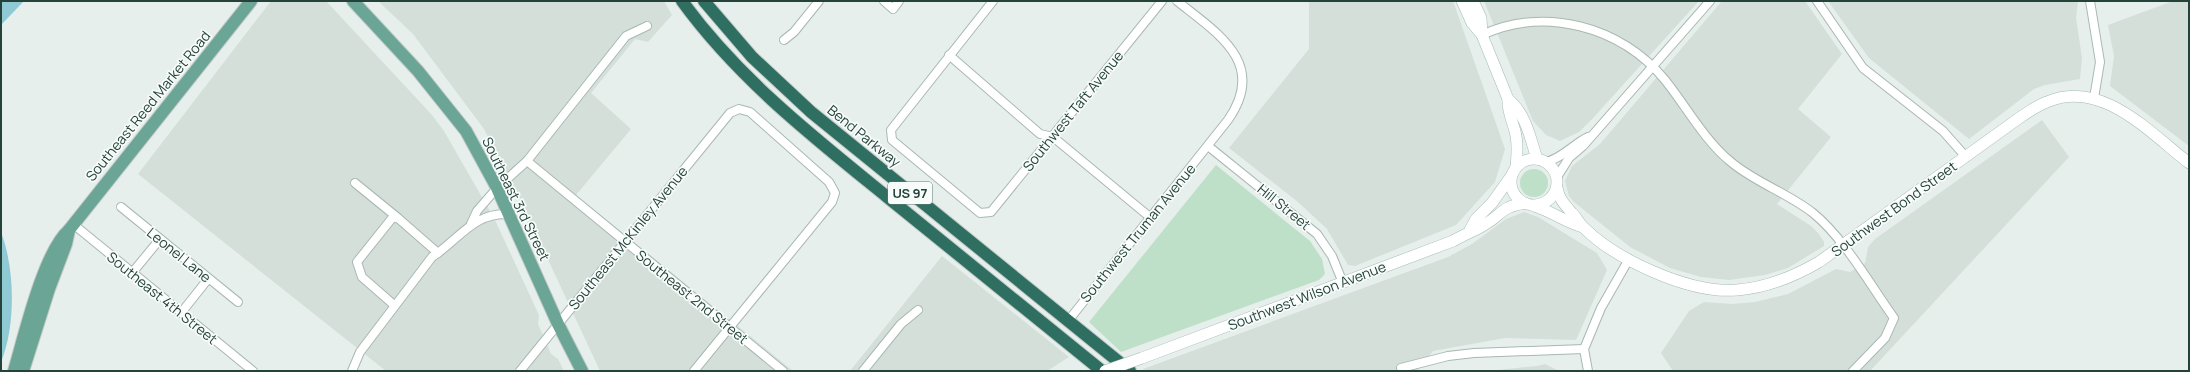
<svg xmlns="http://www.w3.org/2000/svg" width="2190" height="372" viewBox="0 0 2190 372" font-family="Manrope,sans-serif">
	<rect width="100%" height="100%" fill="#e6efeb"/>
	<g fill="#d4dfda">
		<polygon points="271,1 326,1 432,115 444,131 495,220 539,315 538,324 551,354 558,359 564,371 386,371 138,174"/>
		<polygon points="378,1 664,1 672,15 648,42 635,39 591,93 631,129 576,195 793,371 600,371 516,191 484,129 413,34"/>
		<polygon points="1309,1 1453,1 1505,149 1495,182 1456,225 1355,266 1348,265 1327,229 1298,202 1229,148 1309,49"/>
		<polygon points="1484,1 1699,1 1594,117 1579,132 1560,141 1546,135 1533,121"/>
		<polygon points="1722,1 1805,1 1842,54 1798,109 1831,137 1777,204 1811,226 1819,234 1824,242 1824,246 1788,268 1765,275 1729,280 1701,277 1670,268 1630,247 1574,202 1569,196 1565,181 1572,166 1600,144"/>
		<polygon points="1828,1 2078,1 2076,18 2082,58 2080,79 2045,85 2034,89 1969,139 1869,58"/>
		<polygon points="2173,1 2189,1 2189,146 2110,86 2114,56 2108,25"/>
		<polygon points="2042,120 2069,157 1870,371 1673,371 1661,353 1689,311 1704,302 1732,304 1755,302 1788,294 1836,269 1850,272 1865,263 1868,247 1875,239"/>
		<polygon points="1524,212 1538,217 1597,253 1607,270 1576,340 1505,338 1433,351 1417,371 1145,371 1143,369 1448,257 1472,244 1506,219"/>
		<polygon points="942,256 1069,357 1047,371 850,371"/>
		<polygon points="1545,364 1559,371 1488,371 1537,366"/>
	</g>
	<g fill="#bfe0c8">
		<polygon points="1216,165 1310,241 1322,259 1325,274 1319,280 1121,352 1089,322"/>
		<circle cx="1534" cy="183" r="14"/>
	</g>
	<g fill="#8ec9d4">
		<polygon points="1,1 24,1 1,25"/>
		<path d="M1,232C15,269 16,325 1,362Z"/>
	</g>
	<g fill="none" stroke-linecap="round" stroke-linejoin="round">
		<g stroke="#a8b8b2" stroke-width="10">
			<g id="street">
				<polyline points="884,1 893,9 899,1"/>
				<polyline points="993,1 891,130 892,140 980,213 991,212 1162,1"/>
				<polyline points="1817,1 1863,68 1943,131 1966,157"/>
				<polyline points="2090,1 2100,62 2094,98"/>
				<path d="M1482,35C1544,6 1621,26 1665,80C1686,106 1704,140 1731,162C1756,183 1788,193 1813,213C1844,238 1871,286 1894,318L1885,338L1853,371"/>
				<polyline points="784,40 794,32 819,1"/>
				<polyline points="949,55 1040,134 1053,137 1151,218"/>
				<polyline points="1208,146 1317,234 1332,256 1343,283"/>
				<polyline points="527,161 783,371"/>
				<path d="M1546,162C1563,158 1573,144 1588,137"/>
				<polyline points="1557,177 1569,158 1583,146 1710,1"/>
				<polyline points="355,183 398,218"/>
				<polyline points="121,207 238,302"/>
				<polyline points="73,224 253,371"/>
				<polyline points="471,224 477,211 497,188 527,161 626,36 647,26"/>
				<polyline points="132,273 160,239"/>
				<polyline points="394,305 362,277 357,262 393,217 399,219 438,253"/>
				<polyline points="181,313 208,279"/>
				<path d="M1068,321L1228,120C1268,63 1217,33 1177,1"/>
				<polyline points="1401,368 1448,356 1474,353 1584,349"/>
				<path d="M352,371L360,352L432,257C459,240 473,212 509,214"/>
				<polyline points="520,371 730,113 739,109 750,112 829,182 835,193 832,202 694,371"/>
				<polyline points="863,371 901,324 918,310"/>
				<polyline points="1588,371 1584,349 1601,308 1629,259"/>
			</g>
		</g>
		<g stroke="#a4bbb3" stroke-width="12">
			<g id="secondary">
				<path d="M1462,1L1472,23L1482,35L1508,99C1507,113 1514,123 1516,136C1518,146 1517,157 1516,167"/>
				<polyline points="1473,1 1481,18 1482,35"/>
				<path d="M1508,99C1526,114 1530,137 1537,159"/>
				<circle cx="1534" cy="182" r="23"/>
				<path d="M1557,188C1559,199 1565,205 1572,213C1576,217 1579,223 1583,227C1616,260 1690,294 1737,290C1767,288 1793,277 1819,262L2022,116C2030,111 2038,105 2047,102C2101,78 2150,133 2189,163"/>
				<path d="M1534,206C1551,211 1565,222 1583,227"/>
				<polyline points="1470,230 1476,219 1492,203 1512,175"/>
				<path d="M1142,358L1453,241C1463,235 1474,231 1484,225C1502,215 1500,207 1525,203"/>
			</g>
		</g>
		<g stroke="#c2cac8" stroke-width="14">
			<g id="primary">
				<polyline points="353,1 418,71 466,131 497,188 558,324 582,371"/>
				<path d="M14,371C24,337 44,251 69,230L251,1"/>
				<polyline points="23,371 49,289 66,244 69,230"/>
			</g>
		</g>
		<g stroke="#c2cac8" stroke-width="14">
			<g id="highway">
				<path d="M682,1C738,78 812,136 886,196C958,255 1030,313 1102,371"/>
				<polyline points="704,1 752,57 811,112 1130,371"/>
			</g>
		</g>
		<use href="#street" stroke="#fff" stroke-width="8"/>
		<use href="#secondary" stroke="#fff" stroke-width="11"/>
		<use href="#primary" stroke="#6aa596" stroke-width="12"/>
		<use href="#highway" stroke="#2f6f62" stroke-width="12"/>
		<g stroke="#a4bbb3" stroke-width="12" stroke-linecap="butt">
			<polyline id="secondary-bridge" points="1105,371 1142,358"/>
		</g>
		<use href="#secondary-bridge" stroke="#fff" stroke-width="11"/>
	</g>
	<g text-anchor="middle" stroke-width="3.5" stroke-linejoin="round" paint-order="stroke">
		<rect fill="#f7fbf9" stroke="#637a73" stroke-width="1" x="888" y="182" width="44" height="22" rx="3"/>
		<g font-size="13" font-weight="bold" fill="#24423a">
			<text x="910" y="198">US 97</text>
		</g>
		<g font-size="14" fill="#24423a" stroke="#f7fbf9">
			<text transform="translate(148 106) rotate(-51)" y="5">Southeast Reed Market Road</text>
			<text transform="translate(1073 111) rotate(-51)" y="5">Southwest Taft Avenue</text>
			<text transform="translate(864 136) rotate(39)" y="5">Bend Parkway</text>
			<text transform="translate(516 199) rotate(64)" y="5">Southeast 3rd Street</text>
			<text transform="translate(1284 207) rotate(39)" y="5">Hill Street</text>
			<text transform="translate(1894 209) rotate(-36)" y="5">Southwest Bond Street</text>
			<text transform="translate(1138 233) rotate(-51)" y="5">Southwest Truman Avenue</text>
			<text transform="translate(628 238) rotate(-51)" y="5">Southeast McKinley Avenue</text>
			<text transform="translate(179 255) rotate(39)" y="5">Leonel Lane</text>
			<text transform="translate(1307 296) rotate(-21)" y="5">Southwest Wilson Avenue</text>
			<text transform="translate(692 297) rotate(39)" y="5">Southeast 2nd Street</text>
			<text transform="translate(162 298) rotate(39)" y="5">Southeast 4th Street</text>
		</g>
	</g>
	<rect width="2190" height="372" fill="none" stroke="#24423a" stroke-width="4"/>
</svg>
